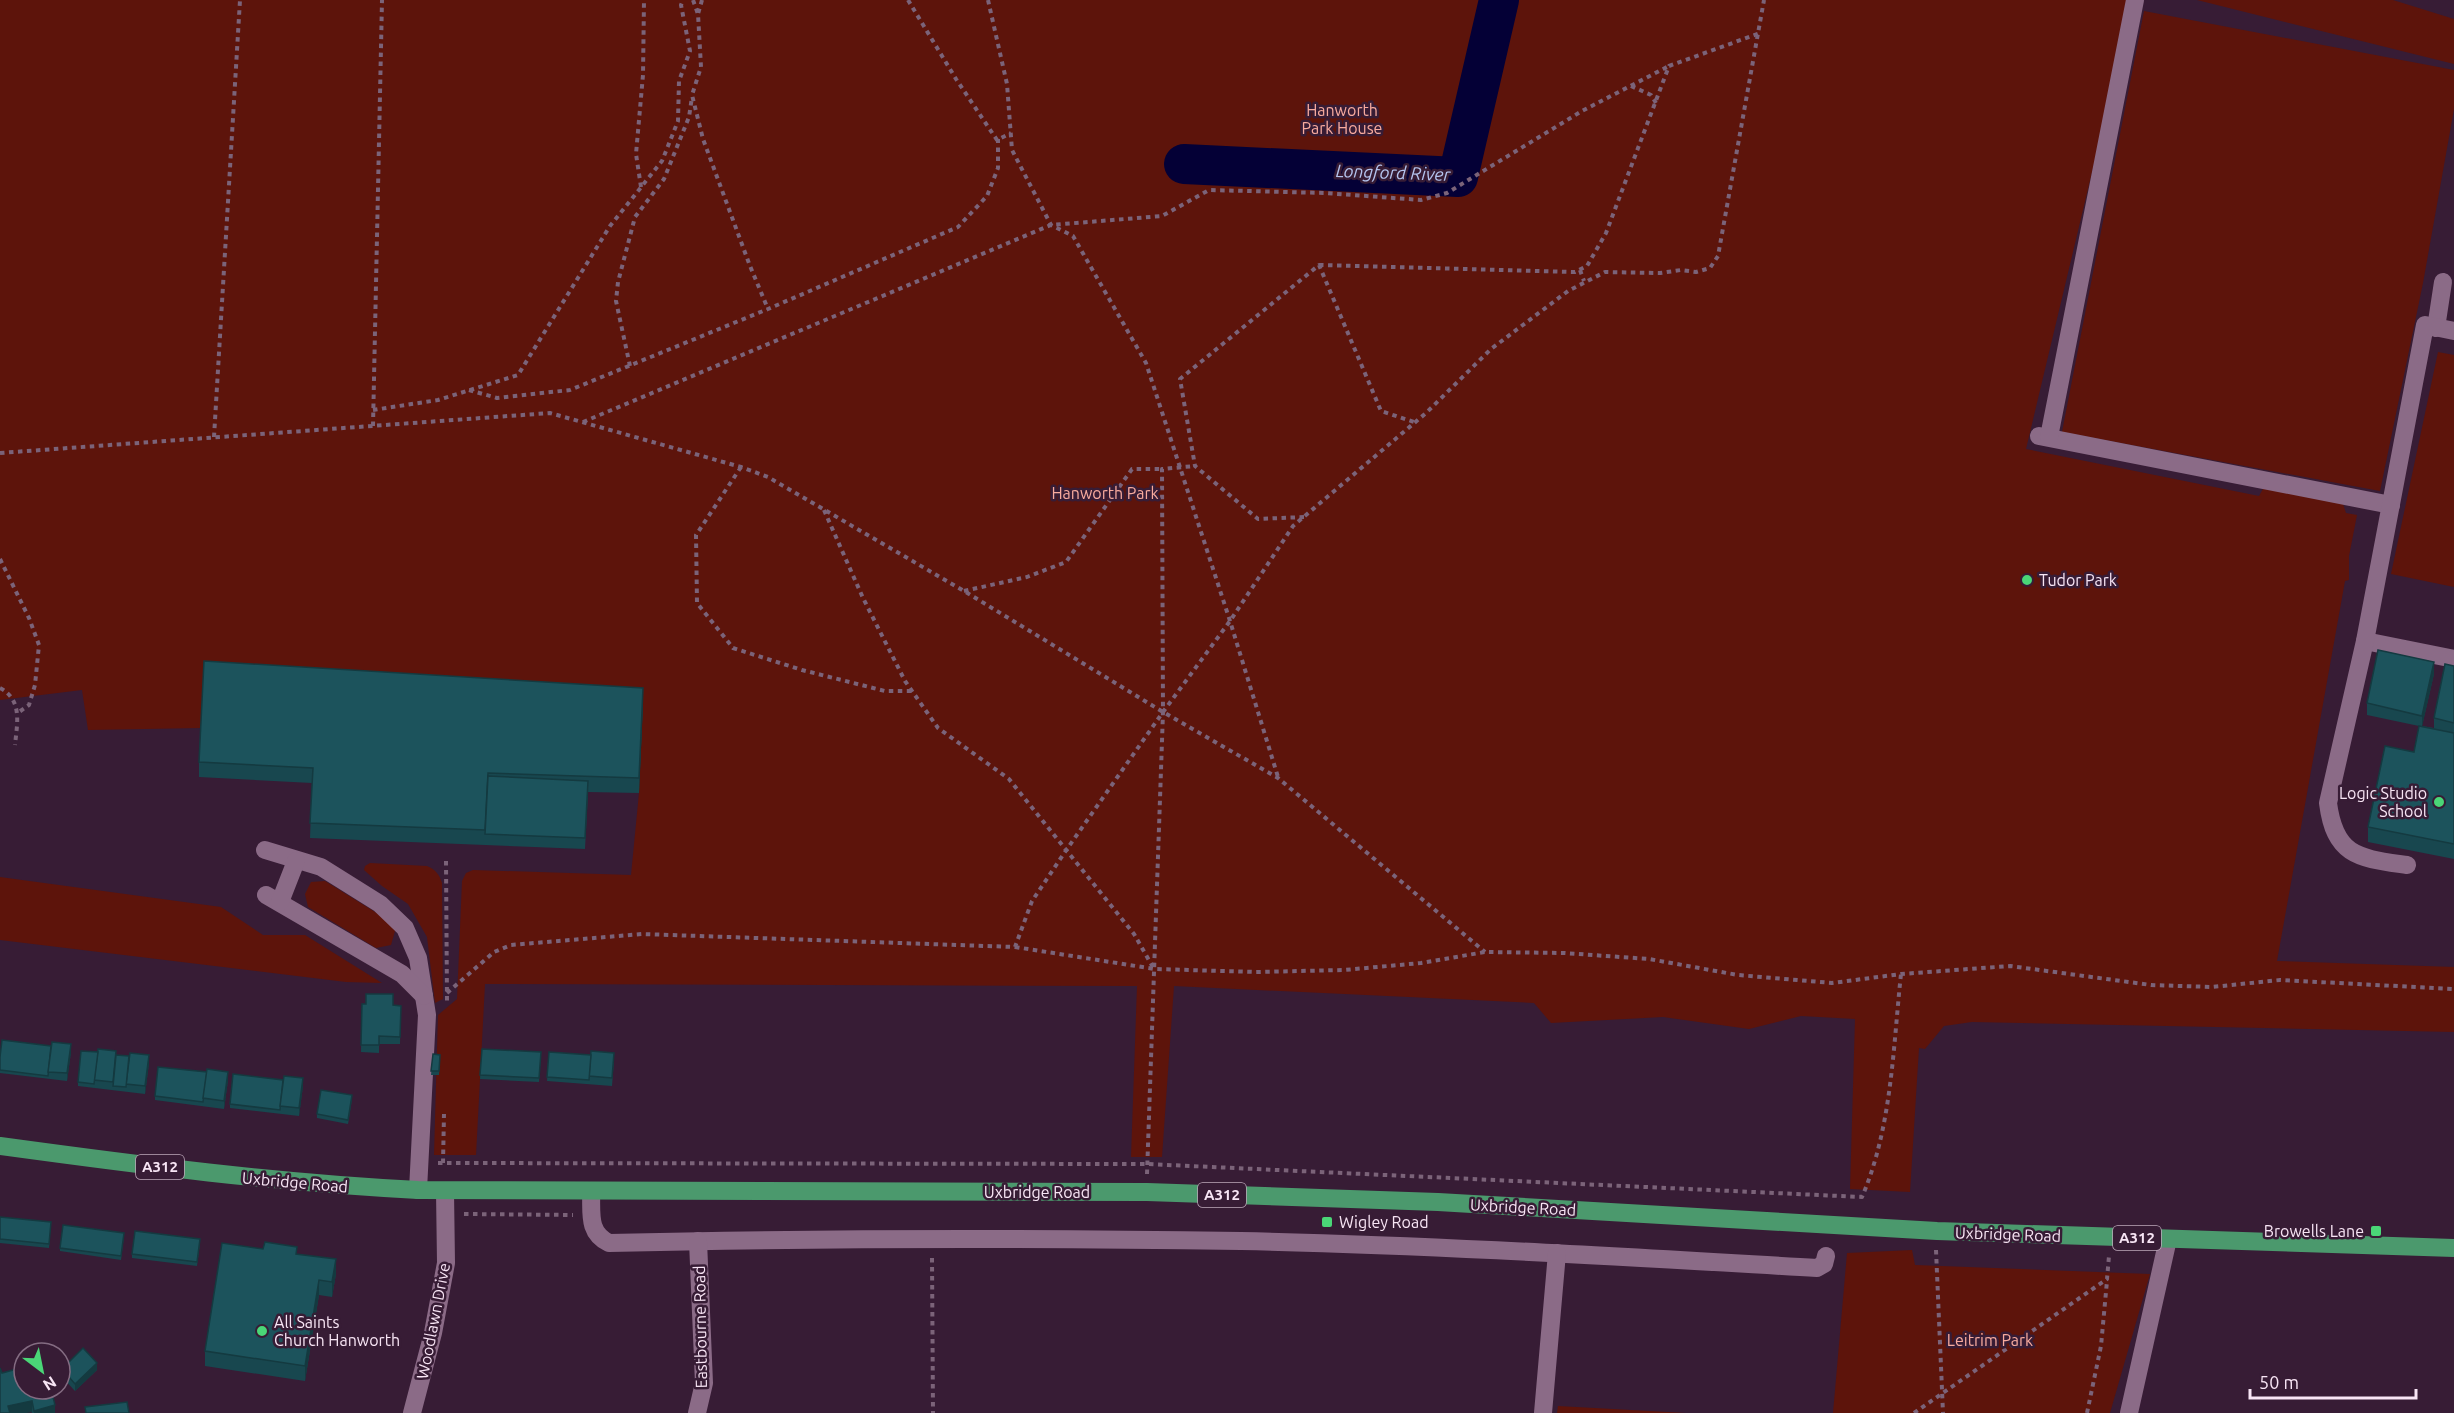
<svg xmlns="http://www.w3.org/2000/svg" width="2454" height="1413" viewBox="0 0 2454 1413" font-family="Ubuntu,sans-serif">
	<rect width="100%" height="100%" fill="#371c35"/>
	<g fill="#5d140b">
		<polygon points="0,0 2133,0 2026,449 2259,496 2264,487 2343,504 2346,513 2357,515 2349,556 2349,580 2345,581 2277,961 2454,967 2454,1032 1972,1022 1944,1026 1925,1049 1919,1048 1910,1192 1850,1189 1855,1019 1801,1016 1749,1029 1663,1017 1551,1023 1534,1003 1174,986 1162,1157 1131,1157 1137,986 485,984 476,1155 434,1155 438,1015 457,999 462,881 466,873 473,870 631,875 639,793 201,728 88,730 82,690 0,700"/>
		<polygon points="2197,0 2393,0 2454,19 2454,64"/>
		<polygon points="2144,11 2454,70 2454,109 2423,283 2380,491 2062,432"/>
		<polygon points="2438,352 2454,355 2454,587 2391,574"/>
		<path d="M370,863L427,866C436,870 439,874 442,883L443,999L435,1003L427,937L408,904L382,886L364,870L365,866Z"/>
		<polygon points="0,877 221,907 263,935 305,935 382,983 346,982 0,940"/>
		<polygon points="325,881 388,920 395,931 391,945 376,948 308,907 305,894 311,882"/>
		<polygon points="1912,1250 1915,1265 2150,1274 2110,1413 1833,1413 1847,1253"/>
		<polygon points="1558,1406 1686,1413 1557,1413"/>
	</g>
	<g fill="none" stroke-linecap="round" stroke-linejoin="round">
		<polyline stroke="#040036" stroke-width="40" points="1184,164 1458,177 1499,0"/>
		<g stroke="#7b6379" stroke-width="4" stroke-dasharray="4.5 4.5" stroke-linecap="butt">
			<polyline points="693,0 698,14"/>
			<polyline points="702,0 698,14 701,67 692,95 703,139 750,266 768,309"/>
			<polyline points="908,0 956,79 997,140 1011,133"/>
			<polyline points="988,0 1007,84 1012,150 1051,225 1073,236 1146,363 1230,621 1278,777"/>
			<polyline points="1631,86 1651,95 1656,103"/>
			<polyline points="641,187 636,154 643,75 644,0"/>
			<polyline points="1319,265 1575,272 1587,266 1606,233 1669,66 1760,33"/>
			<polyline points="1580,270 1584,281"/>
			<polyline points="630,366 616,301 618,282 635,217 664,179 689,117 692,97"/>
			<polyline points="469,390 497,398 570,390 768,309 958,227 987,196 998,168 998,139"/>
			<polyline points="373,410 438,400 518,375 610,226 662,161 678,121 679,81 690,51 681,5 683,0"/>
			<polyline points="583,422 1051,225 1162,216 1209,190 1325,193 1421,200 1447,193 1582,111 1669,66"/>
			<polyline points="373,426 382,0"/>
			<polyline points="214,437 240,0"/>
			<polyline points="0,453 550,413 741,467 768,477 964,591 1163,712 1278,778 1485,952"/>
			<polyline points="741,467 696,535 697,603 733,648 802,670 885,691 912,691"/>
			<polyline points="824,510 863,598 905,681 938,728 1009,779 1134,934 1154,969"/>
			<polyline points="1304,517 1258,519 1195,466 1180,379 1319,265 1381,411 1414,422"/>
			<polyline points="0,559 29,618 39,645 35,685 29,705 19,712"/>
			<polyline points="964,591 1027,577 1066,562 1132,469 1162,469"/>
			<path d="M0,688C23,700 17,724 15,745"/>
			<polyline points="446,861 447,1002"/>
			<polyline points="1015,947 1155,969 1256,972 1344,970 1421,963 1485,952 1564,953 1649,959 1738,975 1832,983 1901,974 2010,966 2151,985 2212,987 2280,980 2454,989"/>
			<polyline points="447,993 494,952 511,945 642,934 1015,947 1032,901 1067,849 1163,712 1230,621 1293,526 1426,413 1491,349 1568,291 1605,272 1660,273 1681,270 1696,272 1710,268 1718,256 1764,0"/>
			<path d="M438,1163L1147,1164L1862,1197C1892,1127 1893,1048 1901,974"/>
			<polyline points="443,1163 444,1114"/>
			<polyline points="1147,1174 1163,712 1162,469 1195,466"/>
			<polyline points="464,1214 573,1215"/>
			<polyline points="1936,1250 1943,1413"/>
			<polyline points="932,1258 933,1413"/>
			<polyline points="1914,1413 2107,1279 2109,1256"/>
			<polyline points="2087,1413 2101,1346 2107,1281"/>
		</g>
		<g stroke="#8b6b87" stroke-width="18">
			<polyline points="2436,328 2443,282"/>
			<polyline points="2039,436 2391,505"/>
			<polyline points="2049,437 2135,0"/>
			<polyline points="2365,641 2454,659"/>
			<polyline points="265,850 321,867 380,904 405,928 418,958 427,1015 418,1190"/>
			<path d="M2407,865C2359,858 2335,857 2328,803L2365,641L2425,325L2454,331"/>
			<polyline points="266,895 402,974 424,996"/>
			<polyline points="280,902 296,861"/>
			<path d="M591,1191C592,1213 587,1232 609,1243C819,1238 1030,1238 1241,1241C1433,1245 1625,1257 1817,1268L1824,1264L1826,1256"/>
			<polyline points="412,1413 433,1333 446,1263 445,1191"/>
			<polyline points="697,1413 704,1383 698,1241"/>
			<polyline points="1543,1413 1557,1253"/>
			<polyline points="2129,1413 2168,1239"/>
		</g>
		<path stroke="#4b996d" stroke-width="18" d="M0,1146C139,1165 278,1183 418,1190L1147,1192L1438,1202L1937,1231L2454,1248"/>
	</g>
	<g fill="#18474f">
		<polygon points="2454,666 2454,859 2368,842 2368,827 2414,752 2419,726 2367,715 2367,703 2434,674 2422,726 2434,728 2434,718"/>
		<polygon points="643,703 639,793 588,792 585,849 310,838 312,783 199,777 199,762"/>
		<polygon points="362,1004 401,1006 400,1044 379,1044 379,1053 361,1052"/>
		<polygon points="482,1049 541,1052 539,1082 480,1079"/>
		<polygon points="71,1052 67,1081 0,1073 0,1057"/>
		<polygon points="549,1052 614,1060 612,1086 547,1081"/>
		<polygon points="433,1054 440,1055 439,1075 431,1075"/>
		<polygon points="116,1055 149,1063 145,1094 78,1086 78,1082"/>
		<polygon points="228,1080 224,1109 155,1100 155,1096"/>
		<polygon points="303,1086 299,1116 230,1108 230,1104"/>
		<polygon points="352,1099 348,1124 317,1118 317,1114"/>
		<polygon points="0,1217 51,1222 49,1248 0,1243"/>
		<polygon points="124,1236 121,1260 60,1251 60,1248"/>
		<polygon points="200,1243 197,1266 132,1258 132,1254"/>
		<polygon points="297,1254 336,1274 332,1297 319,1295 305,1381 205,1366 205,1351"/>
		<polygon points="62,1369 97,1370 75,1391 62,1377"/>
		<polygon points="2,1373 55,1413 32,1413"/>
	</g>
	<g fill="#143a40">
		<polygon points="2434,662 2434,674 2422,727 2422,716"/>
		<polygon points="643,688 643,703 639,793 639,778"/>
		<polygon points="71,1044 71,1052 67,1081 67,1073"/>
		<polygon points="149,1055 149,1063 145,1094 145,1086"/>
		<polygon points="228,1072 228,1080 224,1109 224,1101"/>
		<polygon points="303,1078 303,1086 299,1116 299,1108"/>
		<polygon points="336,1259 336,1274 332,1297 332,1282"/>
		<polygon points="319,1280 319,1295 305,1381 305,1366"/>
		<polygon points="97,1363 97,1370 75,1391 75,1384"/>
		<polygon points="32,1401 32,1412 27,1413 8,1413 8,1406"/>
		<polygon points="55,1405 55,1413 34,1413 34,1411"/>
	</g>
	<g fill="#1c535c" stroke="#143a40" stroke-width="1.5">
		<polygon points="2378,650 2434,662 2422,716 2367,703"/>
		<polygon points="204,661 643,688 639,778 488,773 485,830 310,823 313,768 199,762"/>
		<polygon points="2445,664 2454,666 2454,723 2434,718"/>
		<polygon points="2419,726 2454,733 2454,844 2368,827 2385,746 2414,752"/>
		<polygon points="488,776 588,781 585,838 485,834"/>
		<polygon points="366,994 393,994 393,1005 401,1006 400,1037 379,1036 379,1045 361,1045 362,1004 366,1004"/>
		<polygon points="2,1040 51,1046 48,1076 0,1070 0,1057"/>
		<polygon points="52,1042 71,1044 67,1073 48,1072"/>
		<polygon points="98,1049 116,1051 113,1082 94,1080"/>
		<polygon points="482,1049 541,1052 539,1078 480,1075"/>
		<polygon points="81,1051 98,1052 94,1084 78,1082"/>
		<polygon points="591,1051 614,1053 612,1078 589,1076"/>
		<polygon points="549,1052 591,1055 589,1080 547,1077"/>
		<polygon points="130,1053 149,1055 145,1086 126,1084"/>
		<polygon points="433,1054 440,1055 439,1071 431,1071"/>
		<polygon points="116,1055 129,1056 126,1087 113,1086"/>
		<polygon points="158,1067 207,1072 203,1102 155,1096"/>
		<polygon points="207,1069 228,1072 224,1101 203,1098"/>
		<polygon points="233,1074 283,1080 280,1110 230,1104"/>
		<polygon points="284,1076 303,1078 299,1108 280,1106"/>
		<polygon points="321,1090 352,1095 348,1120 317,1114"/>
		<polygon points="0,1217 51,1222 49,1244 0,1239"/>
		<polygon points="63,1225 124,1233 121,1256 60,1248"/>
		<polygon points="135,1231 200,1239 197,1262 132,1254"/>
		<polygon points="265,1242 297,1247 296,1254 336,1259 332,1282 319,1280 305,1366 205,1351 222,1243 263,1249"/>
		<polygon points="83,1348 97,1363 75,1384 62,1369"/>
		<polygon points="24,1367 24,1389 51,1389 55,1405 34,1411 32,1401 8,1406 10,1413 0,1413 0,1368 2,1373"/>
		<polygon points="127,1402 129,1413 86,1413 85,1407"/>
	</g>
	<g fill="#4ad677" stroke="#371c35" stroke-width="2">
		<circle cx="2027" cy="580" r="6"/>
		<circle cx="2439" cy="802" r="6"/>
		<rect x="1321" y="1216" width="12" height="12" rx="3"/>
		<rect x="2370" y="1225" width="12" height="12" rx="3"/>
		<circle cx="262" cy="1331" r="6"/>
	</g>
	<g text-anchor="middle" stroke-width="5" stroke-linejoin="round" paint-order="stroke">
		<g fill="#371c35" stroke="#bea9bb" stroke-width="1.5">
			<rect x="136" y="1155" width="48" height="24" rx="4.5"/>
			<rect x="1198" y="1183" width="48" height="24" rx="4.5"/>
			<rect x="2113" y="1226" width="48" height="24" rx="4.5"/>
		</g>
		<g font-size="15" font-weight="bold" fill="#f8e5f5">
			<text x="160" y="1172">A312</text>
			<text x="1222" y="1200">A312</text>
			<text x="2137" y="1243">A312</text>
		</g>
		<g font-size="16" fill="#f9ab9e" stroke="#371c35">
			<text x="1342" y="116">Hanworth<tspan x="1342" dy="18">Park House</tspan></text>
			<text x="1105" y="499">Hanworth Park</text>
			<text x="1990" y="1346">Leitrim Park</text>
		</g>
		<g font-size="16" fill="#f8e5f5" stroke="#371c35" text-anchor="start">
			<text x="2039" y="586">Tudor Park</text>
			<text x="2427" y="799" text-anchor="end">Logic Studio<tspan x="2427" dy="18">School</tspan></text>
			<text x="1339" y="1228">Wigley Road</text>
			<text x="2364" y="1237" text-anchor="end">Browells Lane</text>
			<text x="274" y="1328">All Saints<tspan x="274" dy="18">Church Hanworth</tspan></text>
		</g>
		<g font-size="16" fill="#f8e5f5" stroke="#371c35">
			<text transform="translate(295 1182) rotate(5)" y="6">Uxbridge Road</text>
			<text x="1037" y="1198">Uxbridge Road</text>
			<text transform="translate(1523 1207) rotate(3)" y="6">Uxbridge Road</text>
			<text transform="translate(2008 1234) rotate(2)" y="6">Uxbridge Road</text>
			<text transform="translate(433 1321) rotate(-79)" y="6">Woodlawn Drive</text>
			<text transform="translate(700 1327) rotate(-91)" y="6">Eastbourne Road</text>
		</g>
		<g font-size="18" font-style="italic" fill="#b4c3ee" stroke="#371c35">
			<text transform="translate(1393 173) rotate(2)" y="6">Longford River</text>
		</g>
	</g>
	<g transform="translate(42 1371) rotate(148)"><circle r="28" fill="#371c35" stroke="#846c82" stroke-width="1.5"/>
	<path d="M0-4.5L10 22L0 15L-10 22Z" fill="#4ad677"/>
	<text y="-9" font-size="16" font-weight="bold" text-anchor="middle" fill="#f8e5f5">N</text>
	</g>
	<path d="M2250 1389v9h166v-9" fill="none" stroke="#f8e5f5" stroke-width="3"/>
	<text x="2259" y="1389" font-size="18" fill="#f8e5f5" stroke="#371c35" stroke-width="4.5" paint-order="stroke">50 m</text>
</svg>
